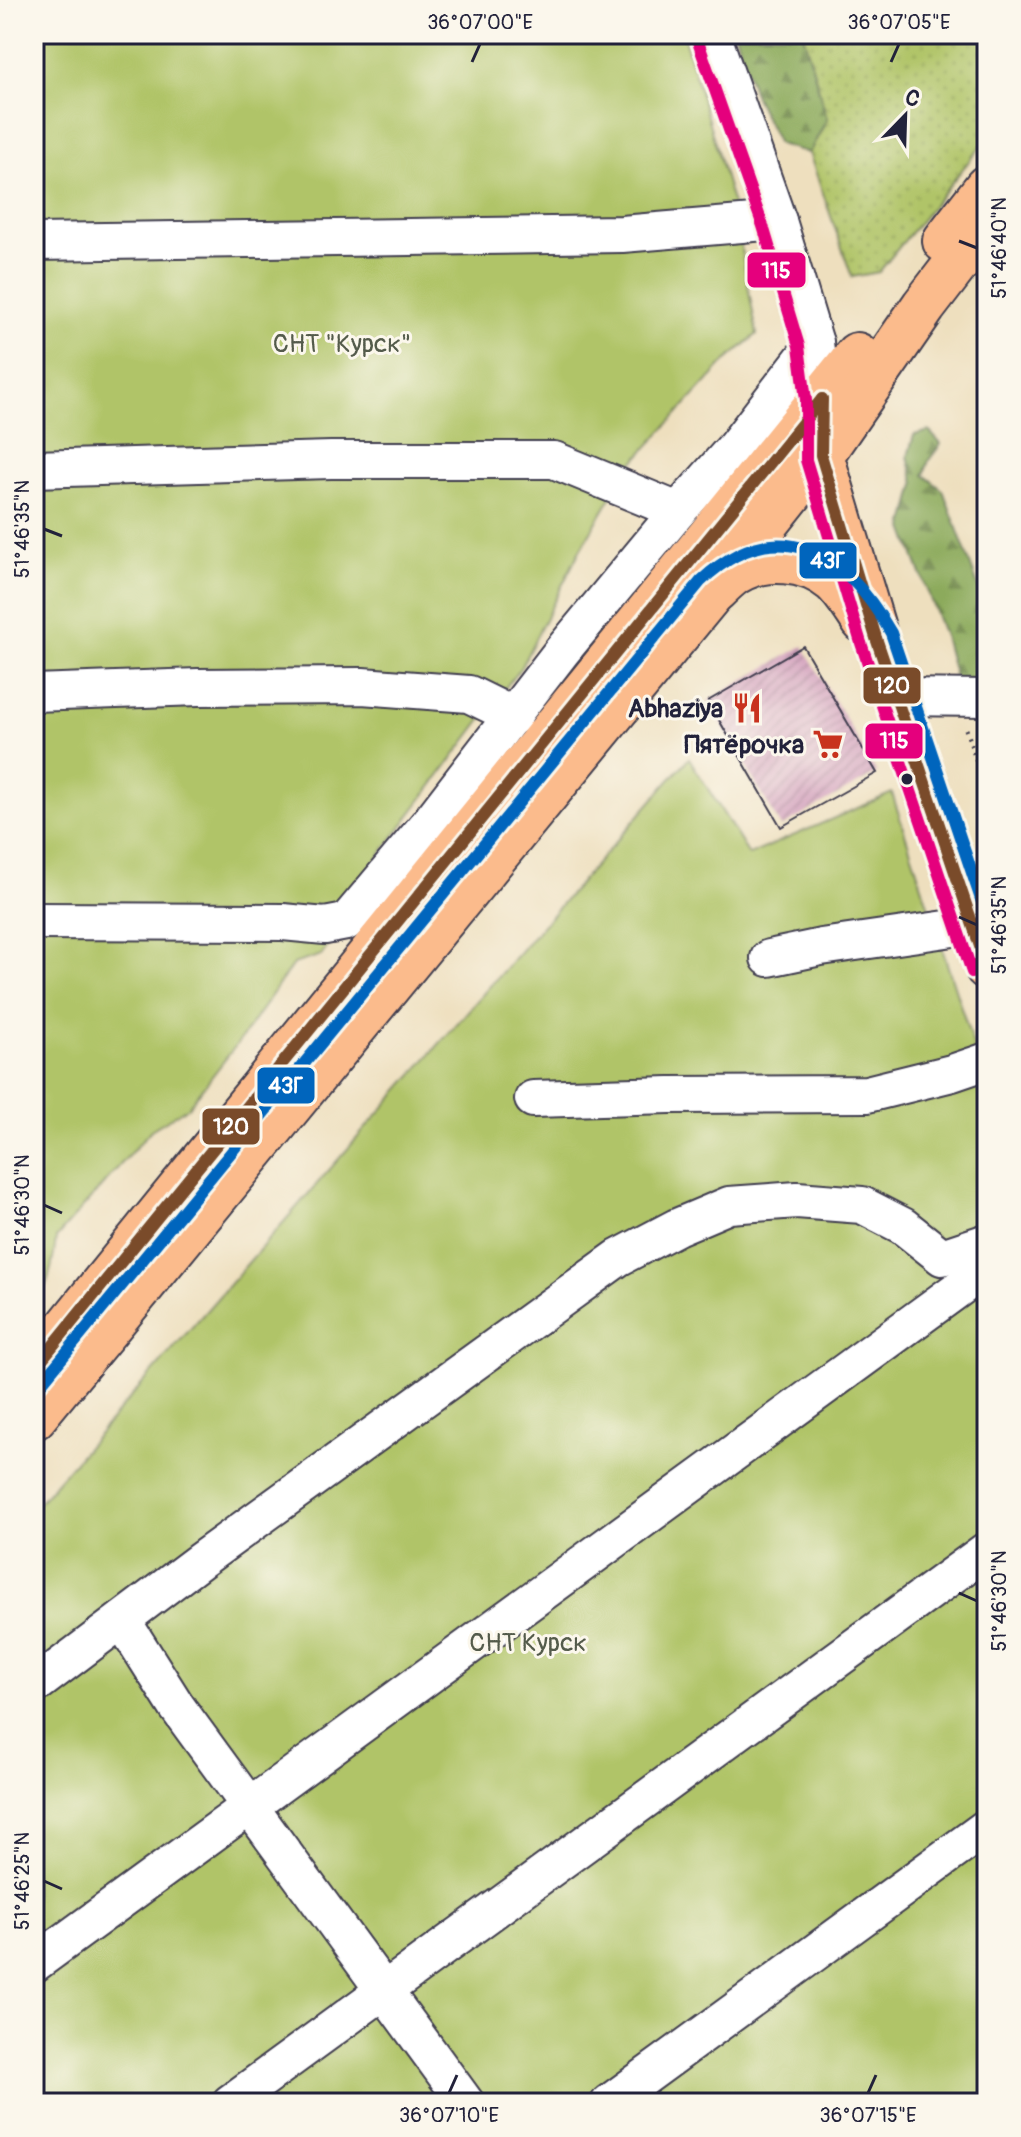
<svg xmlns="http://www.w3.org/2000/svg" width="1021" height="2137" viewBox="0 0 1021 2137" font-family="Pangolin,sans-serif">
	<defs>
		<pattern id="grass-dots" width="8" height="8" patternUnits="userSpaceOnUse" patternTransform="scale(2)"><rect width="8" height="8" fill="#b0c468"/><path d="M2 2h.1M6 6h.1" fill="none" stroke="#97a85b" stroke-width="1.8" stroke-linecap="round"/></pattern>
		<pattern id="forest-firs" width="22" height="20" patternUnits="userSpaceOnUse" patternTransform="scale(2)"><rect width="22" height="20" fill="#8caa5c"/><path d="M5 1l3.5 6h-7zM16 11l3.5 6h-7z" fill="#728a4d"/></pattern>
		<pattern id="building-hatch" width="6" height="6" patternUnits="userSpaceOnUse" patternTransform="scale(2)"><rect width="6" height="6" fill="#ce95b7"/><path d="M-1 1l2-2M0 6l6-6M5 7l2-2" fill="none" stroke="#a77996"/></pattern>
	</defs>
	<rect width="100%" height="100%" fill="#fbf7ec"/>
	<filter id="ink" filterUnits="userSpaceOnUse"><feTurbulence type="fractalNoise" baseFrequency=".0125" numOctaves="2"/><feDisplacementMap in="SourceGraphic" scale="16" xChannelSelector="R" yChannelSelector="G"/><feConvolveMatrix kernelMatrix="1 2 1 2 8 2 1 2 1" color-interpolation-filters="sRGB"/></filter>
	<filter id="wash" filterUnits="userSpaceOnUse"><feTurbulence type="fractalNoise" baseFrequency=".006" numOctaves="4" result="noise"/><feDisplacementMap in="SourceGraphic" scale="32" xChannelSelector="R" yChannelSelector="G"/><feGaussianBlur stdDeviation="1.8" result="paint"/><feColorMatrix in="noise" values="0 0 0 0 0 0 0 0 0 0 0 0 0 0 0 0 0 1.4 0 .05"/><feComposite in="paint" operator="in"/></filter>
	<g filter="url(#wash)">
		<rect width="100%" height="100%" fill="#eedfbe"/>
		<polygon fill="url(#grass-dots)" stroke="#697352" stroke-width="2" points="803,34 987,34 987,139 879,272 852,277 809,153 827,119"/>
		<g fill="url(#forest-firs)" stroke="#57664c" stroke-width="2">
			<polygon points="735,34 803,34 827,119 809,153 778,144 755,97"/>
			<polygon points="929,431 941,444 929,460 924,475 943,490 987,610 987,689 957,686 944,636 904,528 915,484 908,456 914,435"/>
		</g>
		<g fill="#b0c468" stroke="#697352" stroke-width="2">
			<path d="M34,34H683L733,205L757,334L725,362L629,467L580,550L521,667L368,871L322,955L293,964L244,1035L188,1107L151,1130L56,1238C54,1262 49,1286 34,1306Z"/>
			<polygon points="689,758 749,855 892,793 987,1088 987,2103 34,2103 34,1508"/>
		</g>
		<g id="blocks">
			<polygon fill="url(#building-hatch)" points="803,646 877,773 781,827 708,701"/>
		</g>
	</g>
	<g filter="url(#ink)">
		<use href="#blocks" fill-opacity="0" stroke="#413e4f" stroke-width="2"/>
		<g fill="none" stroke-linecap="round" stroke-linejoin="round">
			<g stroke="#413e4f" stroke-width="40">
				<g id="minor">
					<polyline points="712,34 778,221 815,343 818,366"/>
					<polyline points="34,242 622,234 778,221"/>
					<polyline points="34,469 331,460 554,460 678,511"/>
					<polyline points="34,693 198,687 362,686 469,694 514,716"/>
					<polyline points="896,697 987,698"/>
					<polyline points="34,921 283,922 325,926 346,922 430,822 562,651 678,511 735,447 815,343"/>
					<polyline points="769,958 821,947 974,925"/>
					<polyline points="533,1099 670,1095 867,1094 952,1073 987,1061"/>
					<polyline points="122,1620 177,1707 466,2103"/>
					<polyline points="34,1686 201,1560 618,1258 677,1227 729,1205 797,1200 862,1205 903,1226 942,1257 987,1242"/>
					<polyline points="34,1964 987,1268"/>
					<polyline points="230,2103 987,1550"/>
					<polyline points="609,2103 987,1827"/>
				</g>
			</g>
			<g stroke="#413e4f" stroke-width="48">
				<g id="major">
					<polyline points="822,423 821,455 876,638 987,967"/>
					<path d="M715,590C721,584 727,578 734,573C764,554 807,558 834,581C846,592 855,608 864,621"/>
				</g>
			</g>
			<g stroke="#413e4f" stroke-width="48">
				<g id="highway">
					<polyline points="945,241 987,187"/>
					<polyline points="34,1369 857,355"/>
					<polyline points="34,1417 713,591 821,455 924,306 987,224"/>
				</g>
			</g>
			<polyline stroke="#413e4f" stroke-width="5" stroke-dasharray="2 6" stroke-linecap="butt" points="966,729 987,793"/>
			<use href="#minor" stroke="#fff" stroke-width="36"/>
			<use href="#major" stroke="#fbbb8c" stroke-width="44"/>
			<use href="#highway" stroke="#fbbb8c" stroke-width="44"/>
			<g stroke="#fbf7ec" stroke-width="18">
				<g id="bus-1">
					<polyline points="822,399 821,455 876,638 987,967"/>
					<polyline points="34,1369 822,399"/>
				</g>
			</g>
			<g stroke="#fbf7ec" stroke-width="18">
				<polyline id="bus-2" points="697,39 763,226 799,346 806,400 806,460 861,643 972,972"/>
			</g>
			<g stroke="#fbf7ec" stroke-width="18">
				<path id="bus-3" d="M34,1392L701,581C778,509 846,553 891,633L987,917"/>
			</g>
			<use href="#bus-1" stroke="#7a4b2a" stroke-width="12"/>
			<use href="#bus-2" stroke="#e5007d" stroke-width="12"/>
			<use href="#bus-3" stroke="#0065bd" stroke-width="12"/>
		</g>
	</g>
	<path fill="none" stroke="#22223b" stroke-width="3" d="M472,62L480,44M891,62L899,44M959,241L977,248M44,529L62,536M959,917L977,925M44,1205L62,1213M959,1593L977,1601M44,1881L62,1889M449,2093L457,2075M868,2093L876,2075"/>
	<defs>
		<g id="restaurant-bare" transform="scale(2.4)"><path d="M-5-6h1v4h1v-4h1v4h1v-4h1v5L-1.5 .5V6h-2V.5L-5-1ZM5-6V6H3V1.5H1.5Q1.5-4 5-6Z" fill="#c8321e" stroke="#fbf7ec" stroke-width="2.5" paint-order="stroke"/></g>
		<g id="supermarket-bare" transform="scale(2.4)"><path d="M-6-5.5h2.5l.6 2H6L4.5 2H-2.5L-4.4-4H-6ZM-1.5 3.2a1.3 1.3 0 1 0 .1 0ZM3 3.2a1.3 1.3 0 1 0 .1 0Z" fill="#c8321e" stroke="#fbf7ec" stroke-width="2.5" paint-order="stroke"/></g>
	</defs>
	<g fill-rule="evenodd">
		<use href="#restaurant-bare" x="747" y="708"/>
		<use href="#supermarket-bare" x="828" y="744"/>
	</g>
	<circle fill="#22223b" stroke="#fbf7ec" stroke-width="3" cx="907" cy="779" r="7"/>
	<g text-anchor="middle" stroke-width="6" stroke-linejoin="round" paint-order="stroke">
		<g font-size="26" fill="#545b4b" stroke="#fbf7ec">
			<text x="342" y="352">СНТ "Курск"</text>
			<text x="528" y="1651">СНТ Курск</text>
		</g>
		<g font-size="26" font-weight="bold" fill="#22223b" stroke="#fbf7ec" text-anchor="end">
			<text x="723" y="717">Abhaziya</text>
			<text x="804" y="753">Пятёрочка</text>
		</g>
	</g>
	<g stroke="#fbf7ec" stroke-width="3">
		<rect x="746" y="251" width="61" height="38" rx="8" fill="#e5007d"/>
		<rect x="798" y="541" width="60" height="39" rx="8" fill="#0065bd"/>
		<rect x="862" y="666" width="60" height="39" rx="8" fill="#7a4b2a"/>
		<rect x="864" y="722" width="60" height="38" rx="8" fill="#e5007d"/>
		<rect x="256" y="1066" width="60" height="39" rx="8" fill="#0065bd"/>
		<rect x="201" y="1107" width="60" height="39" rx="8" fill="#7a4b2a"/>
	</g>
	<g font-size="22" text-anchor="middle" font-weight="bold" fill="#fff">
		<text x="776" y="278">115</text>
		<text x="828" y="568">43Г</text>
		<text x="892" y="693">120</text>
		<text x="894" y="748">115</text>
		<text x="286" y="1093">43Г</text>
		<text x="231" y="1134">120</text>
	</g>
	<rect width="1021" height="2137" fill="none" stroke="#fbf7ec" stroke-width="88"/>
	<g transform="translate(905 116) rotate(23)" stroke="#fbf7ec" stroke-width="6" paint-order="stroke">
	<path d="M0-6L14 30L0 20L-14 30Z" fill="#22223b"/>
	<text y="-12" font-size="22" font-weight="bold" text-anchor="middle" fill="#22223b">С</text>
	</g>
	<rect x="44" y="44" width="933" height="2049" fill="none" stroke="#22223b" stroke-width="3"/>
	<g font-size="20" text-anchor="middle" fill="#22223b">
		<text x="480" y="29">36°07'00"E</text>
		<text x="899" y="29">36°07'05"E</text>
		<text transform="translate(999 248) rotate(-90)" y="7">51°46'40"N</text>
		<text transform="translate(22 529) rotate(-90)" y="7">51°46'35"N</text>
		<text transform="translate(999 925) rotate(-90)" y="7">51°46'35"N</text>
		<text transform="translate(22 1205) rotate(-90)" y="7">51°46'30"N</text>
		<text transform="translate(999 1601) rotate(-90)" y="7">51°46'30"N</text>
		<text transform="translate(22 1881) rotate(-90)" y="7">51°46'25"N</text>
		<text x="449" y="2122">36°07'10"E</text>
		<text x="868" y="2122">36°07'15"E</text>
	</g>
</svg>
